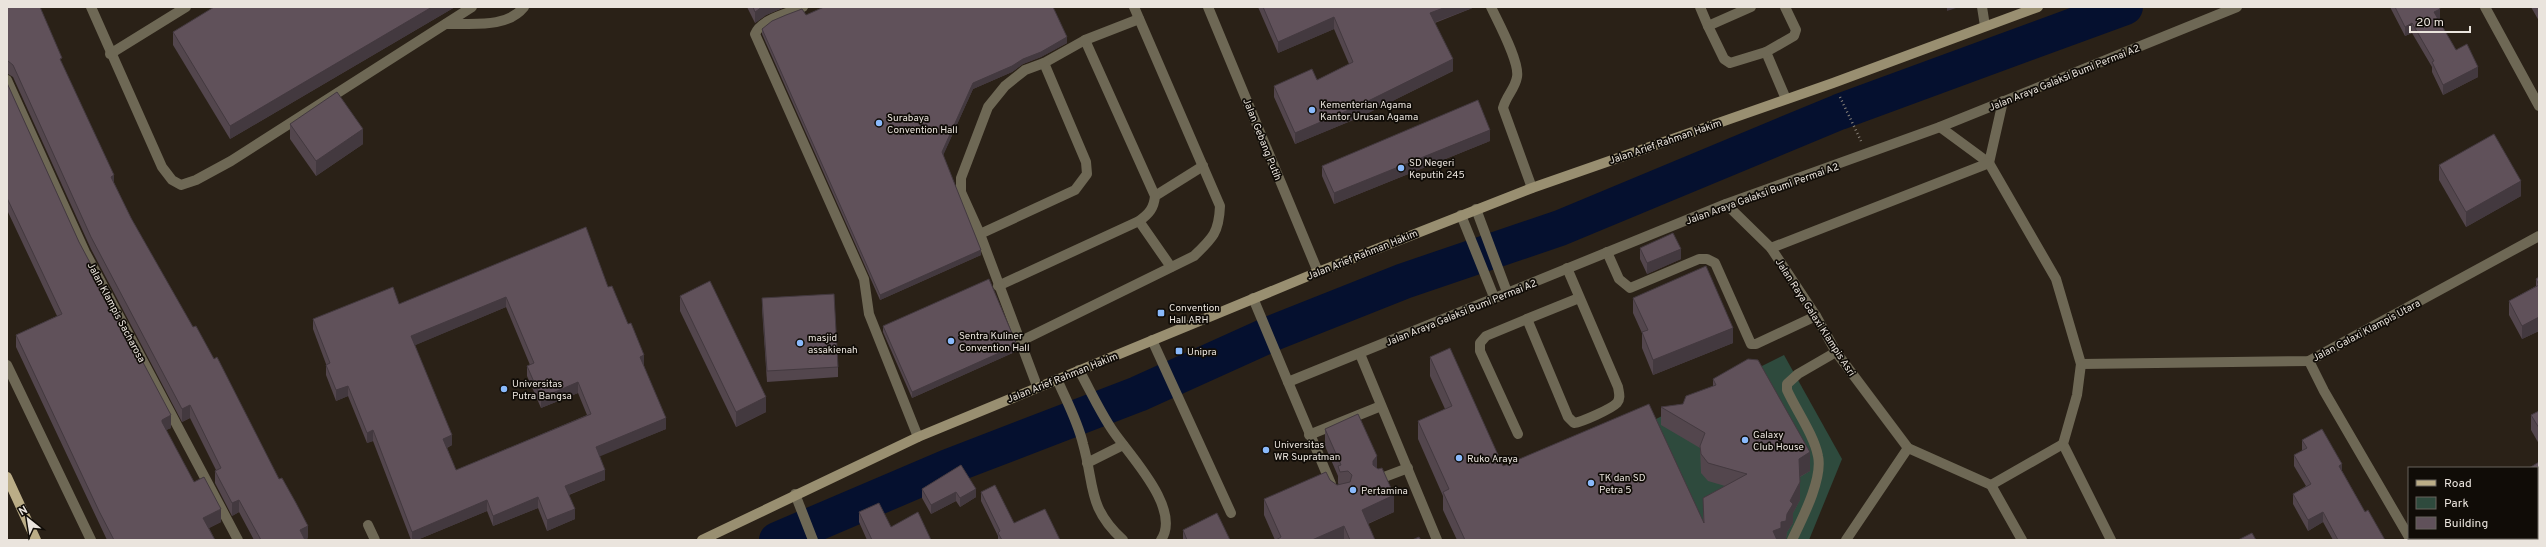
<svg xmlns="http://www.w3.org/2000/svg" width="2546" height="547" viewBox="0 0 2546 547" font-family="Overpass,sans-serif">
	<rect width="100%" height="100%" fill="#2a2117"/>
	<polygon fill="#2e4a3d" points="1784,355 1842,459 1809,540 1704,540 1650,422"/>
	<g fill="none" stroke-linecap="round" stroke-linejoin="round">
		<polyline stroke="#05102f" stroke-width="36" points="777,540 948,467 1138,394 1273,333 1404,281 1560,228 1839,112 2125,7"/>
		<polyline stroke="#8b847b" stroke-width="2.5" stroke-dasharray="1 3" stroke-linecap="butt" points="1840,97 1861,141"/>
		<g stroke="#6e6855" stroke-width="10">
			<path d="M803,7C789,13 761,19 755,34L864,279L869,314L918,437"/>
			<path d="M1491,7C1498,22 1520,62 1517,77C1515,89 1506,96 1503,108L1532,188"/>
			<polyline points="1700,7 1708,26 1751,7"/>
			<polyline points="1785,7 1796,30 1794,36 1766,52 1786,99"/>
			<polyline points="1982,7 1985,26"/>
			<polyline points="1708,26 1724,59 1730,63 1766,52"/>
			<polyline points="1155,196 1203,166"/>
			<polyline points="1139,221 1171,267"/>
			<polyline points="980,234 961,192 961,178 988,107 1005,86 1025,70 1044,63 1085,40 1139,19"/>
			<polyline points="1607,252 1619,279 1630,288 1699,259 1707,259 1715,263 1751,344 1756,344 1816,316"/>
			<path d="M998,286L1139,221C1149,214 1154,208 1155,196L1085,40"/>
			<polyline points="1527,319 1579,298"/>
			<polyline points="1152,340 1231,513"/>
			<path d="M1019,342L1194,256C1213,238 1219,232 1220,206L1134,7"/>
			<polyline points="7,365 91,540"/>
			<polyline points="1288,382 1331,484"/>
			<polyline points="1037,386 980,234 1075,190 1087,174 1086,162 1044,63"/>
			<path d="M1518,434L1480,351V343L1486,336L1527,319L1568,417L1574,423C1582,422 1611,409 1617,403C1621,398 1619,393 1618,387L1567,268"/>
			<polyline points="1309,435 1381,406"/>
			<polyline points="1379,479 1408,468"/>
			<polyline points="795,494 813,540"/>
			<polyline points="368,525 375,540"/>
			<path d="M1792,540C1802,519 1823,479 1818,456C1814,435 1796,410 1787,390V384L1798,374L1836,352"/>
		</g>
		<g stroke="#6e6855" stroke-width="10">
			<polyline points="91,7 162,167 172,180 181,185 196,180 231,161 472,7"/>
			<polyline points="1208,7 1318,272"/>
			<polyline points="2485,7 2539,106"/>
			<path d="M446,24C472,23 506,29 524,7"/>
			<polyline points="110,54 186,7"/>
			<polyline points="7,80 85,252 238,540"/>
			<polyline points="1940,127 1989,163 2056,279 2081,364 2077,395 2063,444 2111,540"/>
			<polyline points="1989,163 2003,101"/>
			<polyline points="1726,204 1771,248 1816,316 1836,352 1908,448 1991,485 2022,540"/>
			<polyline points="1476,209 1507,292"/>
			<polyline points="1461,215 1494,297"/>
			<polyline points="1771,248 1989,163"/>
			<polyline points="1253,298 1288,382 1726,204 1940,127 2237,7"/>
			<polyline points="1360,354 1437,540"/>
			<polyline points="2309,361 2324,391 2409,537"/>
			<polyline points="2081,364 2309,361 2539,236"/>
			<path d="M1079,370C1090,390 1100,412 1113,431C1130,456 1182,509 1161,540"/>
			<path d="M1057,379C1066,400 1078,422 1083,444C1095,486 1087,507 1123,540"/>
			<polyline points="1087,463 1123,445"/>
			<polyline points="1991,485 2063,444"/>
			<polyline points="1846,540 1908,448"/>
		</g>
		<polyline stroke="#998f71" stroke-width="10" points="702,540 918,437 1318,272 1532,188 1833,83 2038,7"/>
		<polyline stroke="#bbad87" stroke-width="10" points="7,477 36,540"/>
	</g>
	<g fill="#53464d" fill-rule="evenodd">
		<polygon points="7,7 62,64 114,183 131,218 308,538 305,540 254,540 239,512 232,516 215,483 215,471 216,470 190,418 182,422 91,249 13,77 8,74 7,74"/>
		<polygon points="455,7 230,139 173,45 173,32"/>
		<polygon points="747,7 785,7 766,15 755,23"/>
		<polygon points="1258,7 1475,7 1435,23 1453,71 1358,118 1295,144 1274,97 1274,86 1317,80 1349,64 1334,29 1278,53"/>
		<polygon points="2390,7 2439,7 2440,19 2438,19 2456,50 2478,77 2443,95 2432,72 2432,67 2412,33 2405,36"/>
		<polygon points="2531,7 2539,7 2539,21"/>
		<polygon points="806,15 1067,43 1041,57 1023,64 1012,72 973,89 943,155 981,255 880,300 762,34 762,29"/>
		<polygon points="7,83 79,242 171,428 166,430 194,482 221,522 209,528 215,540 107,540 99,523 16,347 16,335 57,316 7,210"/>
		<polygon points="290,124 363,144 316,176 290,139"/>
		<polygon points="1490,141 1334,204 1322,176 1322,166"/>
		<polygon points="2439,165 2521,196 2466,227 2439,180"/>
		<polygon points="1640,248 1681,259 1647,274 1640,259"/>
		<polygon points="2539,277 2539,331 2522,339 2509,315 2509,301 2536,286 2536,279"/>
		<path d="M608,287L644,365V366L666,429L599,456L605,480L569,495L575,519L547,531L538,508L493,526L487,511L417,540H411L373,441L367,443L348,396L336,401L326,375V364L313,329V319L399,304ZM506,307L530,365L527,366V376L541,408L578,393L587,415L456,470L447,448L452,445L415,345Z"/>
		<polygon points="680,296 766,412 736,427 680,311"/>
		<polygon points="762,298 838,367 838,377 767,382 762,309"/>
		<polygon points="1633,298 1733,343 1653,375 1642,348 1642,333 1633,313"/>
		<polygon points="883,326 1017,351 912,398 883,332"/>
		<polygon points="1430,357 1503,466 1703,521 1703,498 1725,486 1708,481 1701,473 1700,448 1661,425 1661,407 1683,404 1713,386 1713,379 1810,471 1800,477 1800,500 1793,513 1793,523 1787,532 1786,539 1783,540 1457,540 1443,510 1443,496 1418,439 1418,421 1445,409 1430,376"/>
		<polygon points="2539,411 2539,444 2531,430 2531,415"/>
		<polygon points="1325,429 1377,468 1394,512 1368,524 1375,540 1275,540 1264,515 1264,499 1339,485 1338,483 1338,476 1325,446"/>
		<polygon points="2302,440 2342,471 2365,512 2385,540 2333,540 2323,522 2308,531 2293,504 2293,494 2306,486 2294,466 2294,455 2302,451"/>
		<polygon points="961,465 976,497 960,507 956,501 931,514 922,498 922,489"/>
		<polygon points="981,492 1014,523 1060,540 998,540 998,536 981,501"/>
		<polygon points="859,512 891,527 931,540 867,540 859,522"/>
		<polygon points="1183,530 1230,540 1183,540"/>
		<polygon points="2504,538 2537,538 2539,540 2505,540"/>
	</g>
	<g fill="#43393f">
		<polygon points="432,7 455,7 230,139 230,126"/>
		<polygon points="762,7 785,7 766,15 755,23 755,12"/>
		<polygon points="1446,7 1475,7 1430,24 1430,13"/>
		<polygon points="1947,7 1959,7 1947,11"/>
		<polygon points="2440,9 2440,19 2434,22 2434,12"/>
		<polygon points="1334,17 1334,29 1278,53 1278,42"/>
		<polygon points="2412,23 2412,33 2405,36 2405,27"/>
		<polygon points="1067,37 1067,43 1041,57 1023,64 1012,72 973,89 942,158 942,152 973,83"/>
		<polygon points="1453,59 1453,71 1358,118 1295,144 1295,133"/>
		<polygon points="2478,67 2478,77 2443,95 2443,85"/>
		<polygon points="363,129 363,144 316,176 316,161"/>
		<polygon points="1490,130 1490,141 1334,204 1334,193"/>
		<polygon points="114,175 114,188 111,177"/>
		<polygon points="2521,181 2521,196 2466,227 2466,212"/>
		<polygon points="1681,249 1681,259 1647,274 1647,263"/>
		<polygon points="981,250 981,255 880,300 880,295"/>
		<polygon points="506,297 506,307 411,347 411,336"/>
		<polygon points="2539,317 2539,331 2522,339 2522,326"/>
		<polygon points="1733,328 1733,343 1653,375 1653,360"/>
		<polygon points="1017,345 1017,351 912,398 912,392"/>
		<polygon points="644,355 644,365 640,367 640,357"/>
		<polygon points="578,382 578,393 541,408 541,398"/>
		<polygon points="348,386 348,396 336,401 336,390"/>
		<polygon points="766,397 766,412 736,427 736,412"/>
		<polygon points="190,405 190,418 182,422 182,409"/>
		<polygon points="171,415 171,428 162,432 162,420"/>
		<polygon points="666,418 666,429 596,458 596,447"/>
		<polygon points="373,430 373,441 367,443 367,433"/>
		<polygon points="452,435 452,445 443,449 443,439"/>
		<polygon points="1810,452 1810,471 1799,477 1799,459"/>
		<polygon points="1377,456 1377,473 1373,478 1373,461"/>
		<polygon points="2342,464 2342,475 2339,466"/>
		<polygon points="605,470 605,480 565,496 565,486"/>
		<polygon points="1800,482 1800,500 1793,513 1793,523 1787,532 1786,539 1783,540 1773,540 1773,531 1781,522 1790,501"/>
		<polygon points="976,489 976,497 960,507 960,498"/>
		<polygon points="956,492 956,501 931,514 931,505"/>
		<polygon points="1394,495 1394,512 1362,526 1362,510"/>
		<polygon points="538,497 538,508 493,526 493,516"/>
		<polygon points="239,500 239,512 232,516 232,503"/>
		<polygon points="487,500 487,511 417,540 412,540 412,532"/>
		<polygon points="221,509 221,522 203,531 203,518"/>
		<polygon points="575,509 575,519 547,531 547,520"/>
		<polygon points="2323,512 2323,522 2308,531 2308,520"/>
		<polygon points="308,526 308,538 305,540 300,530"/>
		<polygon points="1344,526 1344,540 1312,540"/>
	</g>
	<g fill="#60515a" stroke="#43393f" fill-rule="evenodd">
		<polygon points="7,7 40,7 62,58 60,59 114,175 111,177 131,218 193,327 196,326 214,359 217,357 279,479 282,478 296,503 308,526 300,530 305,540 261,540 239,500 232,503 215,471 221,468 190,405 182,409 91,237 13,65 8,61 7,61"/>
		<polygon points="214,7 432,7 230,126 173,32"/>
		<polygon points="753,7 762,7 755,12"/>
		<polygon points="824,7 1053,7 1067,37 1041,52 1023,59 1012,66 973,83 942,152 981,250 880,295 762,29 772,21 786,15 802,9 806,15"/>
		<polygon points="1263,7 1446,7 1430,13 1453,59 1358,106 1295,133 1274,86 1312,69 1317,80 1353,62 1334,17 1278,42"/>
		<polygon points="2395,7 2439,7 2440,9 2434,12 2456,50 2467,44 2478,67 2443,85 2432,62 2434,61 2412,23 2405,27"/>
		<polygon points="7,83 79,242 171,415 162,420 162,422 194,482 204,477 221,509 203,518 215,540 114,540 99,511 16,335 62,314 7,198"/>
		<polygon points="337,92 363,129 316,161 290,124"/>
		<polygon points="1478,100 1490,130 1334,193 1322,166"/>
		<polygon points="2494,134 2521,181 2466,212 2439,165"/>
		<path d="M586,227L608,287L612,286L628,324L631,323L644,355L640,357L666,418L596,447L605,470L565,486L575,509L547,520L538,497L493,516L487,500L412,532L373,430L367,433L348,386L336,390L326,365L330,363L313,319L393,287L399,304ZM506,297L534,363L527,366L541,398L578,382L591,414L456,470L443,439L452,435L411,336Z"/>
		<polygon points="1673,233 1681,249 1647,263 1640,248"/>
		<polygon points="1706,266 1733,328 1653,360 1642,332 1648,330 1633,298"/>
		<polygon points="2539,277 2539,317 2522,326 2509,301 2539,285 2536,279"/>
		<polygon points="989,279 1017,345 912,392 883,326"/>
		<polygon points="710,281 766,397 736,412 680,296"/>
		<polygon points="834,294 838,367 767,371 762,298"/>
		<polygon points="1450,348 1503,466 1649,404 1704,523 1703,498 1747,474 1708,463 1701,454 1700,446 1705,433 1661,407 1683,404 1686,396 1716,385 1713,379 1748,359 1758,360 1810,452 1799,459 1800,482 1790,501 1793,504 1787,514 1786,521 1781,522 1781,528 1773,531 1777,540 1465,540 1443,492 1449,489 1418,421 1452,406 1430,357"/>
		<polygon points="2539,411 2539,428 2531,415"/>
		<polygon points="1358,414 1377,456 1373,461 1373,465 1378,469 1382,468 1394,495 1362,510 1375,540 1350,540 1344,526 1312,540 1276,540 1281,537 1264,499 1326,472 1330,480 1337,485 1350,482 1352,475 1348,471 1340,472 1338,466 1341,465 1325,429"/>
		<polygon points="2322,429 2342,464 2339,466 2365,512 2368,510 2385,540 2338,540 2323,512 2308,520 2293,494 2311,484 2294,455 2307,448 2302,440"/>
		<polygon points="2539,462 2539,540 2514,540 2513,538 2537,538 2537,468 2529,468"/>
		<polygon points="961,465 976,489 960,498 956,492 931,505 922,489"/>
		<polygon points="995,485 1014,523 1045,509 1060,540 1002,540 998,533 1000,531 981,492"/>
		<polygon points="879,503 891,527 918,512 931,540 872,540 859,512"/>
		<polygon points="1217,513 1230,540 1187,540 1183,530"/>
		<polygon points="2252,533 2256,540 2238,540"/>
		<polygon points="1419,537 1421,540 1412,540"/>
	</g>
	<g fill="#8abafc" stroke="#100c07" stroke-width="1.5">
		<circle cx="1312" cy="110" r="4"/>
		<circle cx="879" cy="123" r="4"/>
		<circle cx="1401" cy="168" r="4"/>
		<rect x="1157" y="309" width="8" height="8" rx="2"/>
		<circle cx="951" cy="341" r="4"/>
		<circle cx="800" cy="343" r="4"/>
		<rect x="1175" y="347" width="8" height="8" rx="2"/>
		<circle cx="504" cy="389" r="4"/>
		<circle cx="1745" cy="440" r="4"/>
		<circle cx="1266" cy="450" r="4"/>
		<circle cx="1459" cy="458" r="4"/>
		<circle cx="1591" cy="483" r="4"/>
		<circle cx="1353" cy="490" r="4"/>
	</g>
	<g text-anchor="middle" stroke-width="3.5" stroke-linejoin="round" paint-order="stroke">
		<g font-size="10" fill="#eae4dd" stroke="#100c07">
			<text transform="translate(2064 77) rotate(-22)" y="4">Jalan Araya Galaksi Bumi Permai A2</text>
			<text transform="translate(1263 139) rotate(68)" y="4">Jalan Gebang Putih</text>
			<text transform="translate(1665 141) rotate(-19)" y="4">Jalan Arief Rahman Hakim</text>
			<text transform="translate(1762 193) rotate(-20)" y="4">Jalan Araya Galaksi Bumi Permai A2</text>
			<text transform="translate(1362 254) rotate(-22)" y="4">Jalan Arief Rahman Hakim</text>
			<text transform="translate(117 312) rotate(62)" y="4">Jalan Klampis Sacharosa</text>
			<text transform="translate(1461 312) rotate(-22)" y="4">Jalan Araya Galaksi Bumi Permai A2</text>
			<text transform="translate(1816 317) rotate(57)" y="4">Jalan Raya Galaxi Klampis Asri</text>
			<text transform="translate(2366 330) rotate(-28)" y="4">Jalan Galaxi Klampis Utara</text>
			<text transform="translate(1062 377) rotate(-22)" y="4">Jalan Arief Rahman Hakim</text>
		</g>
		<g font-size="10" fill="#eae4dd" stroke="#100c07" text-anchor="start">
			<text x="1320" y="108">Kementerian Agama<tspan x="1320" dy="12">Kantor Urusan Agama</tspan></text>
			<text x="887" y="121">Surabaya<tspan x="887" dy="12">Convention Hall</tspan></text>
			<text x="1409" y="166">SD Negeri<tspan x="1409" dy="12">Keputih 245</tspan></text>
			<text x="1169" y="311">Convention<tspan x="1169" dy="12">Hall ARH</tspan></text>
			<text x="959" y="339">Sentra Kuliner<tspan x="959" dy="12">Convention Hall</tspan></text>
			<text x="808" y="341">masjid<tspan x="808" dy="12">assakienah</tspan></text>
			<text x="1187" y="355">Unipra</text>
			<text x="512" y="387">Universitas<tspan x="512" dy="12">Putra Bangsa</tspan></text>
			<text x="1753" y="438">Galaxy<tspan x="1753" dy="12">Club House</tspan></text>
			<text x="1274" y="448">Universitas<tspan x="1274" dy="12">WR Supratman</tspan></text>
			<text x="1467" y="462">Ruko Araya</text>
			<text x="1599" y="481">TK dan SD<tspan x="1599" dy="12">Petra 5</tspan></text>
			<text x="1361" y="494">Pertamina</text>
		</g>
	</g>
	<rect width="2546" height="547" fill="none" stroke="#eae4dd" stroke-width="16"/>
	<rect x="2408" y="467" width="130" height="72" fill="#100c07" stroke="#67625d"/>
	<rect x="2416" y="480" width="20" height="6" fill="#bbad87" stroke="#67625d"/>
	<text x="2444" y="487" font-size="12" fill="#eae4dd">Road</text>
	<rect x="2416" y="497" width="20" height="12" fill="#2e4a3d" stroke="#67625d"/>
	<text x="2444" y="507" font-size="12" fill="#eae4dd">Park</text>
	<rect x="2416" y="517" width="20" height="12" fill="#60515a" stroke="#67625d"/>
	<text x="2444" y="527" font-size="12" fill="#eae4dd">Building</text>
	<g transform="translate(28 519) rotate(330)" stroke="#100c07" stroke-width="3" paint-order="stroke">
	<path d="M0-3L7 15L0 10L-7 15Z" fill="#eae4dd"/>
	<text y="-6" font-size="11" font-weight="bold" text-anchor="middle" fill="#eae4dd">N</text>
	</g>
	<path d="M2410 26v6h60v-6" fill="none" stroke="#eae4dd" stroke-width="2"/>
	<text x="2416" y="26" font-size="12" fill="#eae4dd" stroke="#100c07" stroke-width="3" paint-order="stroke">20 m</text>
</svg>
